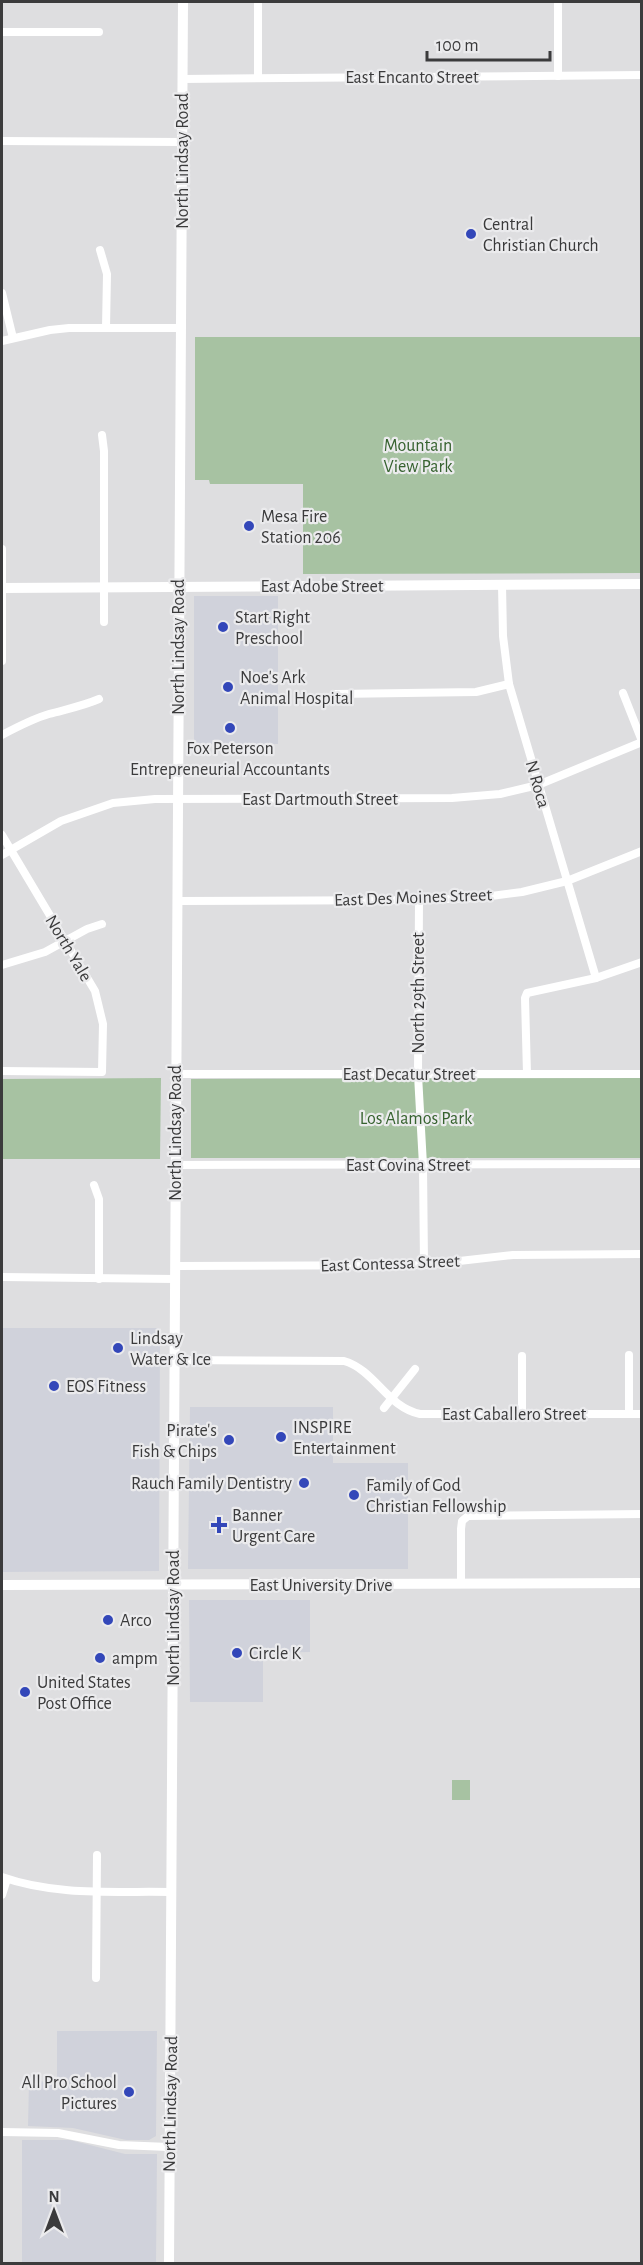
<svg xmlns="http://www.w3.org/2000/svg" width="643" height="2265" viewBox="0 0 643 2265" font-family="'Alegreya Sans',sans-serif">
	<rect width="100%" height="100%" fill="#dedee0"/>
	<g fill="#d0d2db">
		<rect x="194" y="596" width="84" height="148"/>
		<polygon points="2,1328 160,1328 159,1571 2,1572"/>
		<polygon points="190,1407 333,1407 333,1463 408,1463 408,1569 188,1569"/>
		<polygon points="189,1600 310,1600 310,1652 263,1653 263,1702 190,1702"/>
		<polygon points="57,2031 157,2031 156,2136 149,2140 126,2140 73,2128 28,2126 29,2082 57,2081"/>
		<polygon points="22,2140 70,2140 125,2154 157,2154 156,2263 22,2263"/>
	</g>
	<g fill="#a7c2a2">
		<polygon points="195,337 641,337 641,573 303,574 303,484 210,484 209,480 195,480"/>
		<polygon points="161,1078 160,1159 2,1159 2,1079"/>
		<polygon points="641,1078 641,1158 191,1158 191,1079"/>
		<rect x="452" y="1780" width="18" height="20"/>
	</g>
	<g fill="none" stroke-linecap="round" stroke-linejoin="round">
		<g stroke="#fff" stroke-width="8">
			<polyline points="2,32 99,32"/>
			<polyline points="558,76 558,2"/>
			<polyline points="258,78 258,2"/>
			<polyline points="182,79 642,75"/>
			<polyline points="2,141 182,142"/>
			<polyline points="100,250 107,274 106,328"/>
			<polyline points="2,293 13,338"/>
			<polyline points="2,341 50,330 69,328 181,328"/>
			<polyline points="102,435 104,451 104,622"/>
			<polyline points="2,549 2,661"/>
			<polyline points="502,585 503,636 509,684 596,978"/>
			<polyline points="623,693 642,741"/>
			<polyline points="336,694 476,692 509,684"/>
			<path d="M2,735C17,727 32,719 49,714C67,709 83,706 99,699"/>
			<polyline points="2,835 95,991 103,1024 102,1072 2,1071"/>
			<polyline points="2,855 61,821 113,803 155,799 452,798 500,794 538,785 642,742"/>
			<polyline points="419,900 418,1075 423,1165 424,1265"/>
			<polyline points="177,901 419,900 476,898 522,892 567,881 642,851"/>
			<polyline points="2,965 45,952 87,929 102,924"/>
			<polyline points="176,1074 642,1074"/>
			<polyline points="527,1074 525,998 527,993 596,978 642,962"/>
			<polyline points="175,1165 642,1164"/>
			<polyline points="94,1185 99,1199 99,1279"/>
			<polyline points="175,1266 424,1265 513,1255 642,1254"/>
			<polyline points="2,1277 175,1279"/>
			<polyline points="629,1355 629,1414"/>
			<polyline points="522,1356 522,1414"/>
			<path d="M174,1360L344,1361C375,1370 387,1407 420,1414H642"/>
			<polyline points="384,1408 415,1369"/>
			<polyline points="461,1584 461,1529 462,1521 468,1516 642,1514"/>
			<path d="M2,1877C56,1896 114,1891 171,1892"/>
			<polyline points="2,1895 7,1879"/>
			<polyline points="96,1978 97,1855"/>
			<polyline points="2,2132 58,2133 119,2145 169,2147"/>
		</g>
		<g stroke="#fff" stroke-width="10">
			<polyline points="2,588 642,584"/>
			<polyline points="2,1585 642,1583"/>
			<polyline points="169,2264 183,2"/>
		</g>
	</g>
	<g fill="#3347b9" stroke="#ebebed" stroke-width="2">
		<circle cx="471" cy="234" r="6"/>
		<circle cx="249" cy="526" r="6"/>
		<circle cx="223" cy="627" r="6"/>
		<circle cx="228" cy="687" r="6"/>
		<circle cx="230" cy="728" r="6"/>
		<circle cx="118" cy="1348" r="6"/>
		<circle cx="54" cy="1386" r="6"/>
		<circle cx="281" cy="1437" r="6"/>
		<circle cx="229" cy="1440" r="6"/>
		<circle cx="304" cy="1483" r="6"/>
		<circle cx="354" cy="1495" r="6"/>
		<path d="M216 1516h6v6h6v6h-6v6h-6v-6h-6v-6h6z"/>
		<circle cx="108" cy="1620" r="6"/>
		<circle cx="237" cy="1653" r="6"/>
		<circle cx="100" cy="1658" r="6"/>
		<circle cx="25" cy="1692" r="6"/>
		<circle cx="129" cy="2092" r="6"/>
	</g>
	<g text-anchor="middle" stroke-width="4.5" stroke-linejoin="round" paint-order="stroke">
		<g font-size="18" fill="#3b3b3c" stroke="#ebebed">
			<text x="412" y="83">East Encanto Street</text>
			<text transform="translate(182 161) rotate(-90)" y="6">North Lindsay Road</text>
			<text x="322" y="592">East Adobe Street</text>
			<text transform="translate(178 647) rotate(-90)" y="6">North Lindsay Road</text>
			<text transform="translate(538 784) rotate(74)" y="6">N Roca</text>
			<text x="320" y="805">East Dartmouth Street</text>
			<text transform="translate(413 897) rotate(-2)" y="6">East Des Moines Street</text>
			<text transform="translate(69 948) rotate(59)" y="6">North Yale</text>
			<text transform="translate(418 993) rotate(-90)" y="6">North 29th Street</text>
			<text x="409" y="1080">East Decatur Street</text>
			<text transform="translate(175 1133) rotate(-90)" y="6">North Lindsay Road</text>
			<text x="408" y="1171">East Covina Street</text>
			<text transform="translate(390 1263) rotate(-2)" y="6">East Contessa Street</text>
			<text x="514" y="1420">East Caballero Street</text>
			<text x="321" y="1591">East University Drive</text>
			<text transform="translate(173 1618) rotate(-90)" y="6">North Lindsay Road</text>
			<text transform="translate(170 2104) rotate(-89)" y="6">North Lindsay Road</text>
		</g>
		<g font-size="18" fill="#3b3b3c" stroke="#ebebed" text-anchor="start">
			<text x="483" y="230">Central<tspan x="483" dy="21">Christian Church</tspan></text>
			<text x="261" y="522">Mesa Fire<tspan x="261" dy="21">Station 206</tspan></text>
			<text x="235" y="623">Start Right<tspan x="235" dy="21">Preschool</tspan></text>
			<text x="240" y="683">Noe's Ark<tspan x="240" dy="21">Animal Hospital</tspan></text>
			<text x="230" y="754" text-anchor="middle">Fox Peterson<tspan x="230" dy="21">Entrepreneurial Accountants</tspan></text>
			<text x="130" y="1344">Lindsay<tspan x="130" dy="21">Water &amp; Ice</tspan></text>
			<text x="66" y="1392">EOS Fitness</text>
			<text x="293" y="1433">INSPIRE<tspan x="293" dy="21">Entertainment</tspan></text>
			<text x="217" y="1436" text-anchor="end">Pirate's<tspan x="217" dy="21">Fish &amp; Chips</tspan></text>
			<text x="292" y="1489" text-anchor="end">Rauch Family Dentistry</text>
			<text x="366" y="1491">Family of God<tspan x="366" dy="21">Christian Fellowship</tspan></text>
			<text x="232" y="1521">Banner<tspan x="232" dy="21">Urgent Care</tspan></text>
			<text x="120" y="1626">Arco</text>
			<text x="249" y="1659">Circle K</text>
			<text x="112" y="1664">ampm</text>
			<text x="37" y="1688">United States<tspan x="37" dy="21">Post Office</tspan></text>
			<text x="117" y="2088" text-anchor="end">All Pro School<tspan x="117" dy="21">Pictures</tspan></text>
		</g>
		<g font-size="18" fill="#36622f" stroke="#ebebed">
			<text x="418" y="451">Mountain<tspan x="418" dy="21">View Park</tspan></text>
			<text x="416" y="1124">Los Alamos Park</text>
		</g>
	</g>
	<rect width="643" height="2265" fill="none" stroke="#3b3b3c" stroke-width="6"/>
	<g transform="translate(54 2211)" stroke="#ebebed" stroke-width="4.5" paint-order="stroke">
	<path d="M0-4.5L10 22L0 15L-10 22Z" fill="#3b3b3c"/>
	<text y="-9" font-size="16" font-weight="bold" text-anchor="middle" fill="#3b3b3c">N</text>
	</g>
	<path d="M427 51v9h123v-9" fill="none" stroke="#3b3b3c" stroke-width="3"/>
	<text x="436" y="51" font-size="18" fill="#3b3b3c" stroke="#ebebed" stroke-width="4.5" paint-order="stroke">100 m</text>
</svg>
